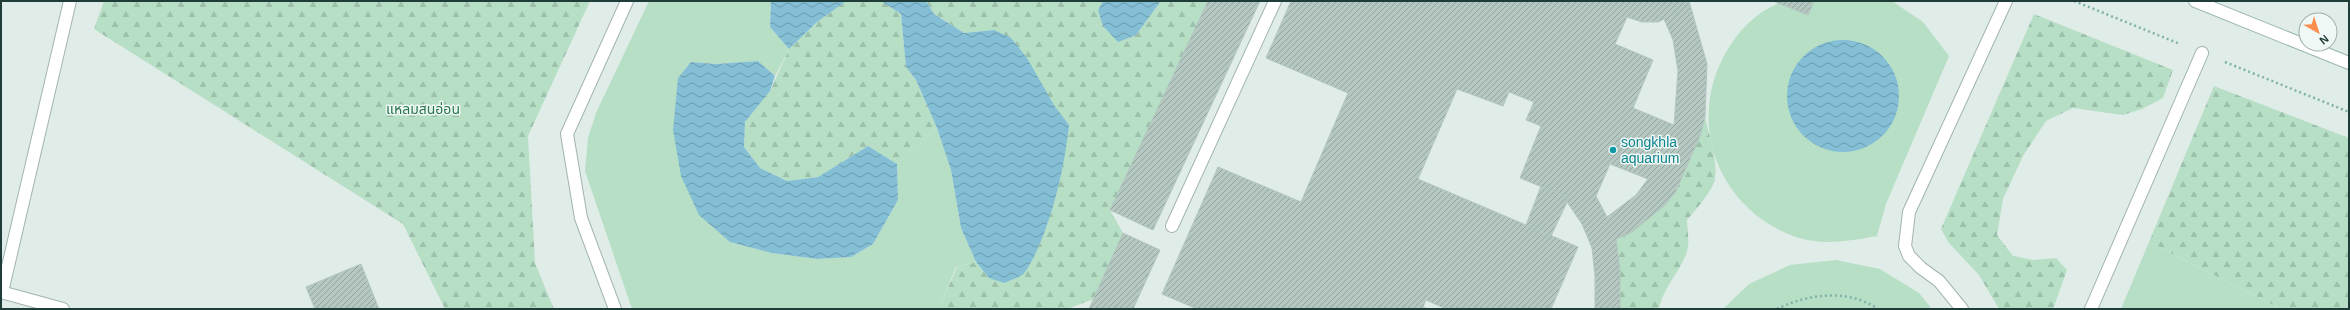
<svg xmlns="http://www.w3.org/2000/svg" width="2350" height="310" viewBox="0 0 2350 310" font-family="Arial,'Noto Sans Thai',sans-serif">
	<defs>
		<pattern id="forest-firs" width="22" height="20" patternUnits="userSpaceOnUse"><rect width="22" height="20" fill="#b7dfc6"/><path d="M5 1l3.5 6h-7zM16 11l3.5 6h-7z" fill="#9dc0ab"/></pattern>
		<pattern id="water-waves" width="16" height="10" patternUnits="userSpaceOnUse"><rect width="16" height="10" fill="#84bfd5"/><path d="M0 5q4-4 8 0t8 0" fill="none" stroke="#6b9cae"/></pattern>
		<pattern id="building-hatch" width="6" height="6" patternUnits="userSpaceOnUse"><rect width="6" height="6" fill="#b5c7c1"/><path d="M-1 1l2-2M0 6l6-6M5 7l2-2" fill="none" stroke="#93a39e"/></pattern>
	</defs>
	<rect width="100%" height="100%" fill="#e0ece8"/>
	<g fill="#b7dfc6">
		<polygon points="649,1 771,1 770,27 789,49 775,76 758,61 716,64 691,62 730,242 772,253 817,259 851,257 873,244 898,200 897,164 937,128 951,170 961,228 976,262 956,267 941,304 943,309 632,309 585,171 588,138 596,113"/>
		<path d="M1814,1H1892L1923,22L1949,56L1886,204L1877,236C1850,241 1822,246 1796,237C1719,210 1686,125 1725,54C1737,32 1755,13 1779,3L1808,15Z"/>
		<polygon points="2149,242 2281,309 2121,309"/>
		<polygon points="1836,260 1880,269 1919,293 1932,309 1723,309 1749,284 1790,265"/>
	</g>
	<g fill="url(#forest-firs)">
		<polygon points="104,1 590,1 528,136 535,263 554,309 445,309 403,224 94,29"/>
		<polygon points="881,1 901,14 906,67 916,80 937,128 897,164 868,146 818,177 787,181 760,168 744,147 745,122 770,91 789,49 817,22 845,2"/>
		<polygon points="926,1 1103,1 1098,10 1136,35 1161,1 1208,1 1110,210 1123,233 1094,299 1067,309 943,309 941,304 957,267 976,262 989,278 1047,226 1069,125 994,30 964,33 933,13"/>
		<polygon points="2034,14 2173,70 2163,98 2142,109 2123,115 2073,108 2046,121 2023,156 2003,199 1997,235 2013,256 2033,260 2056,258 2067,270 2053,309 1999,309 1979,275 1949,243 1941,229"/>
		<polygon points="2214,86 2349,138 2349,309 2281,309 2149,242"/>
		<path d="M1705,117C1709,136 1718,159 1715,179C1713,190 1695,211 1687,220C1687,229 1690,242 1687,251C1680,273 1663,287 1659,309H1620V270L1616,239L1676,191L1700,136Z"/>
	</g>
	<g fill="url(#water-waves)">
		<polygon points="771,1 865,1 845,2 817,22 789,49 770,27"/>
		<path d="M881,1H926L934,14L964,33L994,30L1011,38L1027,58L1054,105L1069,125C1065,167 1049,237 1025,272C1022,277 1010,280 1004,283L989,278L976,262L961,228L951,170L937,128L916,80L906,67L901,14Z"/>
		<polygon points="1103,1 1161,1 1136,35 1118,42 1103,26 1098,10"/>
		<circle cx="1843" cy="96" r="56"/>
		<polygon points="758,61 775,76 770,91 745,122 744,147 760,168 787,181 818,177 868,146 897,164 898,200 873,244 851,257 817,259 772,253 730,242 699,215 681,176 673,130 678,78 691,62 716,64"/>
	</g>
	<g fill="url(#building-hatch)" stroke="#b2c6c0" fill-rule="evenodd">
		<polygon points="1208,1 1260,1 1153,230 1110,210"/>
		<path d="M1291,1H1688L1673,15L1689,1L1707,64L1705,117L1700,136L1676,191L1665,205L1632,232L1616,239L1620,270V309H1595V276L1592,248L1582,224L1567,202L1569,198L1520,178L1541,126L1526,120L1534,102L1509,92L1503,106L1457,89L1418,179L1578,247L1551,309H1446L1426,300L1423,307L1428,309H1197L1162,294L1218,167L1301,202L1348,93L1266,58ZM1627,17L1642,22H1658L1664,19L1673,40L1678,71L1674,125L1633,108L1653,60L1615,44ZM1610,164L1648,179L1636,195L1607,217L1596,196Z"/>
		<polygon points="1773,1 1814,1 1808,15"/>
		<polygon points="1541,186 1569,198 1551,236 1526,225"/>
		<polygon points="1123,233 1160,250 1133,309 1089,309"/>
		<polygon points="361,264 379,309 315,309 306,287"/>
	</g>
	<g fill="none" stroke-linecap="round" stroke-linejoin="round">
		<g stroke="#a2b4b0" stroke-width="14">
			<g id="lane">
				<polyline points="1172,226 1275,1"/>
				<polyline points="1,292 63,309"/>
				<polyline points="2,292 70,1"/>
				<polyline points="615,309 581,218 567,134 627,1"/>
				<polyline points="1962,309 1939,281 1921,268 1909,256 1905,246 1909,212 2006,1"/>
				<polyline points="2091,309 2202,53"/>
			</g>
		</g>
		<g stroke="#9db8b2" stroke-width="14">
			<polyline id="secondary" points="2195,1 2349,63"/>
		</g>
		<g stroke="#7eb1a7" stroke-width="2.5" stroke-dasharray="2 3" stroke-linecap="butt">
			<polyline points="2074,1 2180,44"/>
			<polyline points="2225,62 2349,112"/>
			<path d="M1777,309C1808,294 1847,288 1878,309"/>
		</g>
		<use href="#lane" stroke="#fff" stroke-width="12"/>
		<use href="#secondary" stroke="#fff" stroke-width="12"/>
	</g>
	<circle fill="#0f9aa8" stroke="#f0f8f5" stroke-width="1.5" cx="1613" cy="150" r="4"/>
	<g text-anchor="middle" stroke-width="3" stroke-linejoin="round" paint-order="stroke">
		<g font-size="14" fill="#27764f" stroke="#f0f8f5">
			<text x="423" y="114">แหลมสนอ่อน</text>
		</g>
		<g font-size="14" fill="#0d838f" stroke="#f0f8f5" text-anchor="start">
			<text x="1621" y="147">songkhla<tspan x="1621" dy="16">aquarium</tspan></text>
		</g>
	</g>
	<rect width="2350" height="310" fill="none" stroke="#1f3d38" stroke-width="4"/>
	<g transform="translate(2318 32) rotate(141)"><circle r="19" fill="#f0f8f5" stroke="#9cada9"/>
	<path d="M0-3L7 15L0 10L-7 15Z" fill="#fb8d4f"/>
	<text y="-6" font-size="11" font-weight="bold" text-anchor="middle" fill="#1f3d38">N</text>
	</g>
</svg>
